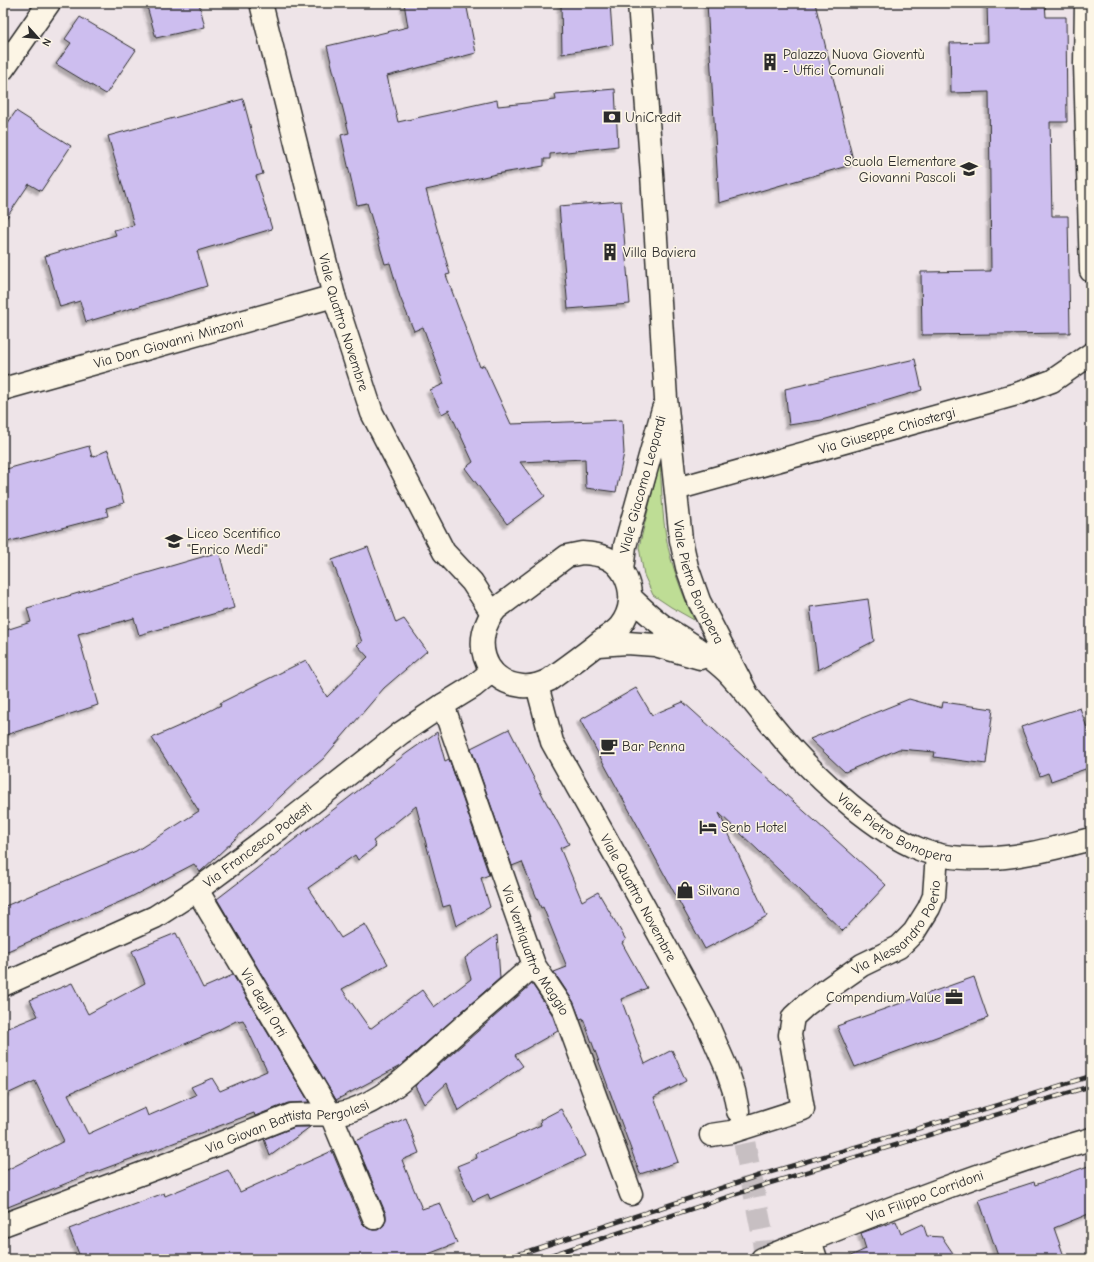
<svg xmlns="http://www.w3.org/2000/svg" width="1094" height="1262" viewBox="0 0 1094 1262" font-family="'Comic Neue',sans-serif">
	<defs>
		<filter id="shadow"><feDropShadow dx="-3.5" dy="3.5" stdDeviation="1" flood-color="#0004"/></filter>
	</defs>
	<rect width="100%" height="100%" fill="#eee4e8"/>
	<filter id="ink" filterUnits="userSpaceOnUse"><feTurbulence type="fractalNoise" baseFrequency=".025" numOctaves="2"/><feDisplacementMap in="SourceGraphic" scale="8" xChannelSelector="R" yChannelSelector="G"/><feConvolveMatrix kernelMatrix="1 2 1 2 8 2 1 2 1" color-interpolation-filters="sRGB"/></filter>
	<g filter="url(#ink)">
		<path fill="#bedd95" stroke="#748460" d="M660,461C662,494 662,528 671,559C677,580 685,600 694,620L671,607L653,595L644,575L639,547Z"/>
		<g fill="#cdbeef" stroke="#2b2b2b" fill-rule="evenodd" filter="url(#shadow)">
			<polygon points="146,3 199,3 205,27 156,38"/>
			<polygon points="404,3 466,3 476,53 387,76 398,122 497,100 498,106 556,100 555,94 615,89 618,146 550,154 550,159 544,159 544,166 496,174 426,190 450,274 446,275 480,367 484,365 511,424 622,420 624,453 616,492 586,488 585,459 520,462 545,496 507,524 465,468 473,462 449,410 442,414 430,390 444,384 423,327 414,331 400,297 390,263 385,264 367,203 357,205 341,135 349,133 327,46 408,27"/>
			<polygon points="561,3 610,3 613,45 562,54"/>
			<polygon points="707,3 815,3 854,164 719,203"/>
			<polygon points="987,3 1045,3 1046,17 1066,17 1067,122 1050,122 1052,216 1068,216 1070,333 922,335 921,272 991,271 989,92 951,93 950,43 988,42"/>
			<polygon points="80,17 136,50 106,94 56,64 71,43 65,39"/>
			<polygon points="243,99 263,174 256,176 272,229 197,251 207,286 86,322 80,301 60,307 45,256 116,235 114,230 134,225 108,136"/>
			<polygon points="16,111 71,146 41,191 29,184 3,223 3,130"/>
			<polygon points="621,201 630,304 568,309 559,206"/>
			<polygon points="915,359 922,390 822,420 789,425 785,389"/>
			<polygon points="89,446 92,457 108,450 124,503 106,508 108,516 3,543 3,470"/>
			<polygon points="368,547 396,623 404,619 427,651 384,688 323,759 299,779 200,872 194,864 131,897 3,953 3,907 136,851 199,811 152,738 188,722 221,705 220,703 306,660 327,697 368,657 357,645 362,642 332,560"/>
			<polygon points="219,552 234,608 139,635 134,618 78,634 98,705 3,736 3,631 31,622 27,608"/>
			<polygon points="868,599 874,641 818,670 810,607"/>
			<polygon points="636,688 652,715 683,702 886,885 843,931 719,813 767,916 705,949 580,720"/>
			<polygon points="909,699 942,708 943,702 993,709 986,764 934,757 935,752 899,749 845,772 810,739"/>
			<polygon points="1080,708 1091,739 1091,767 1051,781 1048,773 1040,776 1021,727"/>
			<polygon points="509,729 548,806 549,806 569,844 560,848 582,901 598,892 626,940 622,943 647,988 621,999 645,1064 672,1050 686,1081 654,1097 678,1162 640,1174 583,1018 580,1019 573,1001 554,972 567,967 543,907 541,908 522,862 512,866 471,748"/>
			<polygon points="437,732 445,761 449,759 489,875 481,878 490,907 456,926 450,905 443,907 416,806 373,841 376,846 358,860 355,855 308,888 341,938 365,924 388,964 342,989 370,1029 422,990 434,1007 471,979 465,958 497,935 500,978 400,1066 336,1100 217,899 407,753"/>
			<path d="M176,933L203,988L233,975L309,1102L288,1103L255,1116L254,1113L82,1177L3,1209V1172L64,1141L35,1081L3,1096V1030L38,1016L30,1000L72,983L88,1014L145,983L132,951ZM238,1020L239,1021L243,1020L267,1071L220,1091L212,1078L191,1087L196,1095L148,1116L145,1108L88,1134L68,1094L220,1029Z"/>
			<polygon points="974,977 988,1018 855,1067 837,1026"/>
			<polygon points="532,984 552,1014 558,1031 515,1055 523,1066 458,1111 447,1083 424,1104 415,1086"/>
			<polygon points="561,1109 585,1156 536,1179 490,1199 488,1194 473,1201 457,1166 477,1158 476,1154 541,1125 540,1120"/>
			<polygon points="406,1118 419,1153 402,1160 422,1209 440,1203 457,1243 415,1259 81,1259 69,1229 164,1193 165,1196 228,1170 240,1192 332,1151 362,1223 367,1228 373,1230 378,1230 384,1225 386,1219 386,1214 355,1141"/>
			<polygon points="295,1127 310,1127 270,1156 264,1139"/>
			<polygon points="1091,1165 1091,1213 1054,1228 1065,1259 999,1259 979,1200 1034,1182 1035,1185"/>
			<polygon points="896,1221 901,1234 923,1224 927,1236 942,1237 957,1259 844,1259 866,1249 861,1233"/>
		</g>
		<g fill="none" stroke-linecap="round" stroke-linejoin="round">
			<polyline stroke="#c7bfc2" stroke-width="22" stroke-dasharray="22 11" stroke-linecap="butt" points="738,1111 762,1232 765,1259"/>
			<g stroke="#2b2b2b" stroke-width="25">
				<g id="street">
					<polyline points="1086,3 1085,64 1091,271"/>
					<polyline points="3,69 49,3"/>
					<path id="s1" d="M3,389L334,296"/>
					<path id="s2" d="M676,489L1017,394L1052,381L1091,354"/>
					<path id="s3" d="M443,705L534,965L563,1008L631,1194"/>
					<path id="s4" d="M197,890L331,1115L374,1218"/>
					<path id="s5" d="M711,1135L731,1132L803,1109L790,1035L793,1017L806,1005L829,988L862,965L899,947L914,932L929,908L934,896L937,854"/>
					<path id="s6" d="M3,1225L178,1160L292,1115C311,1113 331,1117 349,1111C389,1098 418,1066 449,1039C477,1014 506,990 534,965"/>
					<polyline points="810,1240 816,1259"/>
					<path id="s7" d="M762,1259C870,1216 979,1172 1091,1139"/>
				</g>
			</g>
			<g stroke="#2b2b2b" stroke-width="25">
				<g id="secondary">
					<path id="s8" d="M261,3L334,296L372,413L444,552L472,582L492,613"/>
					<path id="s9" d="M639,3L652,174L666,399L681,540L687,567L699,601L746,692"/>
					<path d="M582,553C601,554 616,558 625,576C633,592 632,611 620,626C615,632 607,637 601,641C584,655 567,667 549,680C541,684 532,687 522,686C482,682 471,638 496,609L567,556Z"/>
					<path id="s10" d="M622,570L625,546L663,409"/>
					<path id="s11" d="M631,598C642,608 653,619 666,628C686,641 709,654 727,672C751,697 770,725 793,750C825,785 875,831 919,849C940,858 967,859 990,858C1024,857 1058,847 1091,839"/>
					<polyline points="598,645 627,643 655,645 700,658"/>
					<path id="s12" d="M537,685L552,742L641,901L705,1019L726,1067L734,1091L738,1111"/>
					<path id="s13" d="M3,985L155,917L197,890L279,829L401,733L443,705L474,686L492,671"/>
				</g>
			</g>
			<use href="#street" stroke="#fcf5e5" stroke-width="22"/>
			<use href="#secondary" stroke="#fcf5e5" stroke-width="22"/>
			<g stroke="#2b2b2b" stroke-width="4.5">
				<g id="rail">
					<polyline points="504,1259 764,1174 991,1107 1091,1076"/>
					<polyline points="539,1259 770,1183 1091,1086"/>
				</g>
			</g>
			<use href="#rail" stroke="#fcf5e5" stroke-width="3" stroke-dasharray="9" stroke-linecap="butt"/>
		</g>
	</g>
	<defs>
		<g id="building-bare" transform="scale(1.38)"><path d="M-4-6H4V6H1V3H-1V6H-4ZM-2.5-4.3h1.7v1.8h-1.7ZM.8-4.3h1.7v1.8H.8ZM-2.5-1h1.7V.8h-1.7ZM.8-1h1.7V.8H.8Z" fill="#2b2b2b" stroke="#fcf5e5" stroke-width="2.5" paint-order="stroke"/></g>
		<g id="bank-bare" transform="scale(1.38)"><path d="M-6-4H6V4H-6ZM0-2.3a2.3 2.3 0 1 0 0 4.6a2.3 2.3 0 1 0 0-4.6Z" fill="#2b2b2b" stroke="#fcf5e5" stroke-width="2.5" paint-order="stroke"/></g>
		<g id="school-bare" transform="scale(1.38)"><path d="M0-5L7-2L0 1L-7-2ZM-4 1L0 2.5L4 1V4Q0 6-4 4Z" fill="#2b2b2b" stroke="#fcf5e5" stroke-width="2.5" paint-order="stroke"/></g>
		<g id="cafe-bare" transform="scale(1.38)"><path d="M-5.5-4.5H6V0H3Q3 3.5 0 3.5H-2.5Q-5.5 3.5-5.5 0ZM3-3.2v2h1.7v-2ZM-6 4.5H4V6H-6Z" fill="#2b2b2b" stroke="#fcf5e5" stroke-width="2.5" paint-order="stroke"/></g>
		<g id="hotel-bare" transform="scale(1.38)"><path d="M-6-4.5h1.5V1H6V5H4.5V3h-9V5H-6ZM-4 0a1.8 1.8 0 1 1 3.6 0ZM.5 0V-2.5h3Q6-2.5 6 0Z" fill="#2b2b2b" stroke="#fcf5e5" stroke-width="2.5" paint-order="stroke"/></g>
		<g id="shop-bare" transform="scale(1.38)"><path d="M-5-2.5h2.3a2.7 3.5 0 0 1 5.4 0H5L5.5 6h-11ZM-1.5-2.5h3a1.5 2.3 0 0 0-3 0Z" fill="#2b2b2b" stroke="#fcf5e5" stroke-width="2.5" paint-order="stroke"/></g>
		<g id="office-bare" transform="scale(1.38)"><path d="M-6-3h4V-5.5h4V-3h4V5H-6ZM-1-4.5V-3h2v-1.5ZM-6 0V1H6V0Z" fill="#2b2b2b" stroke="#fcf5e5" stroke-width="2.5" paint-order="stroke"/></g>
	</defs>
	<g fill-rule="evenodd">
		<use href="#building-bare" x="770" y="62"/>
		<use href="#bank-bare" x="612" y="117"/>
		<use href="#school-bare" x="969" y="169"/>
		<use href="#building-bare" x="610" y="252"/>
		<use href="#school-bare" x="174" y="541"/>
		<use href="#cafe-bare" x="609" y="746"/>
		<use href="#hotel-bare" x="708" y="827"/>
		<use href="#shop-bare" x="685" y="890"/>
		<use href="#office-bare" x="954" y="997"/>
	</g>
	<g text-anchor="middle" stroke-width="3" stroke-linejoin="round" paint-order="stroke">
		<g font-size="14" fill="#2b2b2b" stroke="#fcf5e5" text-anchor="start">
			<text x="783" y="59">Palazzo Nuova Gioventù<tspan x="783" dy="16">- Uffici Comunali</tspan></text>
			<text x="625" y="122">UniCredit</text>
			<text x="956" y="166" text-anchor="end">Scuola Elementare<tspan x="956" dy="16">Giovanni Pascoli</tspan></text>
			<text x="623" y="257">Villa Baviera</text>
			<text x="187" y="538">Liceo Scentifico<tspan x="187" dy="16">"Enrico Medi"</tspan></text>
			<text x="622" y="751">Bar Penna</text>
			<text x="721" y="832">Senb Hotel</text>
			<text x="698" y="895">Silvana</text>
			<text x="941" y="1002" text-anchor="end">Compendium Value</text>
		</g>
		<g font-size="14" fill="#2b2b2b" stroke="#fcf5e5">
			<text dy="5" stroke="none"><textPath href="#s8" startOffset="330">Viale Quattro Novembre</textPath></text>
			<text dy="5" stroke="none"><textPath href="#s1" startOffset="172">Via Don Giovanni Minzoni</textPath></text>
			<text dy="5" stroke="none"><textPath href="#s2" startOffset="219">Via Giuseppe Chiostergi</textPath></text>
			<text dy="5" stroke="none"><textPath href="#s10" startOffset="88">Viale Giacomo Leopardi</textPath></text>
			<text dy="5" stroke="none"><textPath href="#s9" startOffset="584">Viale Pietro Bonopera</textPath></text>
			<text dy="5" stroke="none"><textPath href="#s11" startOffset="354">Viale Pietro Bonopera</textPath></text>
			<text dy="5" stroke="none"><textPath href="#s13" startOffset="292">Via Francesco Podesti</textPath></text>
			<text dy="5" stroke="none"><textPath href="#s12" startOffset="237">Viale Quattro Novembre</textPath></text>
			<text dy="5" stroke="none"><textPath href="#s5" startOffset="330">Via Alessandro Poerio</textPath></text>
			<text dy="5" stroke="none"><textPath href="#s3" startOffset="263">Via Ventiquattro Maggio</textPath></text>
			<text dy="5" stroke="none"><textPath href="#s4" startOffset="131">Via degli Orti</textPath></text>
			<text dy="5" stroke="none"><textPath href="#s6" startOffset="302">Via Giovan Battista Pergolesi</textPath></text>
			<text dy="5" stroke="none"><textPath href="#s7" startOffset="175">Via Filippo Corridoni</textPath></text>
		</g>
	</g>
	<rect width="1094" height="1262" fill="none" stroke="#fcf5e5" stroke-width="16"/>
	<rect x="8" y="8" width="1078" height="1246" fill="none" stroke="#2b2b2b" stroke-width="1.5" filter="url(#ink)"/>
	<g transform="translate(38 38) rotate(117)" stroke="#fcf5e5" stroke-width="3" paint-order="stroke">
	<path d="M0-3L7 15L0 10L-7 15Z" fill="#2b2b2b"/>
	<text y="-6" font-size="11" font-weight="bold" text-anchor="middle" fill="#2b2b2b">N</text>
	</g>
</svg>
